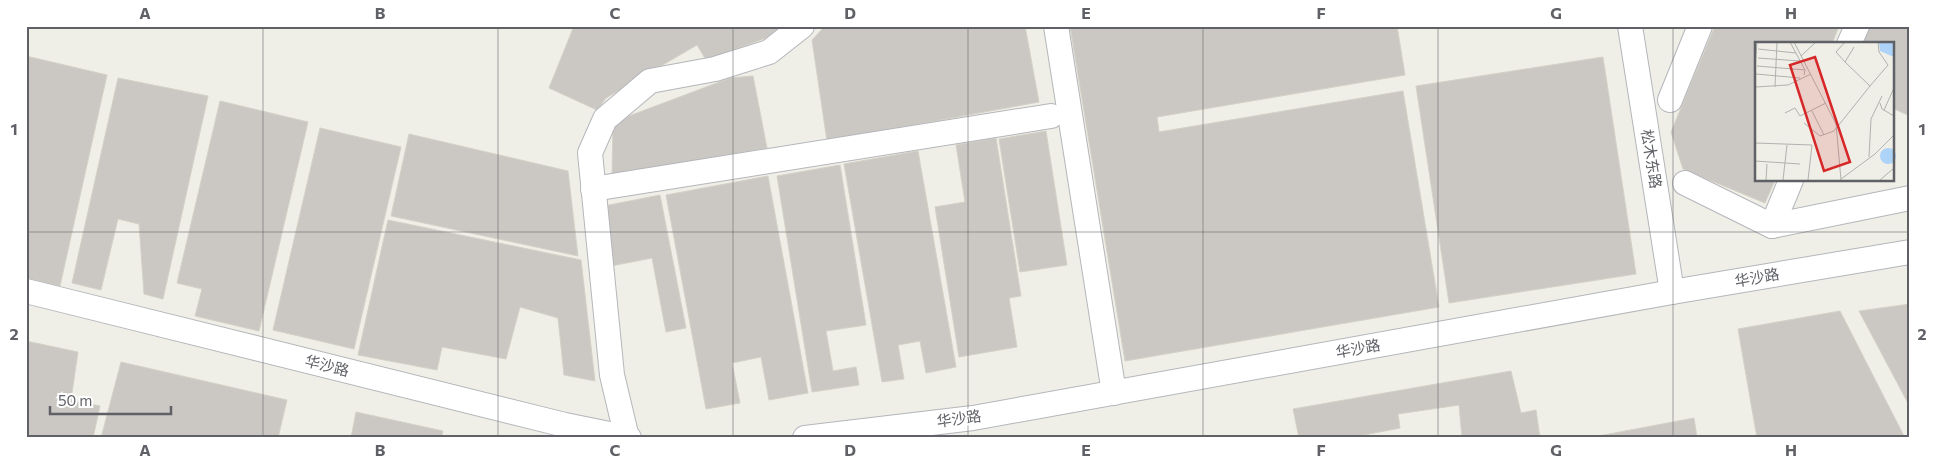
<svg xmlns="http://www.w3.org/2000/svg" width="1936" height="464" viewBox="0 0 1936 464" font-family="Commissioner,'Noto Sans SC',sans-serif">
	<rect width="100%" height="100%" fill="#efeee7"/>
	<g fill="#cbc8c4" stroke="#d4d1c6">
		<polygon points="574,26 782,26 785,31 706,60 697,45 606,98 597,110 549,88"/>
		<polygon points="825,26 1025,26 1039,102 827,141 812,40"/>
		<polygon points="1070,26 1397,26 1405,75 1157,117 1159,132 1403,91 1439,307 1125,361"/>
		<polygon points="1715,26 1839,26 1832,44 1756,44 1756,180 1775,180 1765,203 1683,169 1671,132"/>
		<polygon points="1867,26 1910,26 1910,116 1892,108 1892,44 1859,44"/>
		<polygon points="26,56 107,75 60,286 26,278"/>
		<polygon points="1603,57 1636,274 1449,303 1416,86"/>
		<polygon points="753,76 767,148 612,175 613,122 730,78"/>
		<polygon points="118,78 208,96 163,299 144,294 139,224 118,219 101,290 72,283"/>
		<polygon points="220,101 308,122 259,331 195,316 202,289 177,283"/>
		<polygon points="320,128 401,147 354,349 273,330"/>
		<polygon points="1046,131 1067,265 1020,272 999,139"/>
		<polygon points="409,134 568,171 578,256 391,216"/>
		<polygon points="996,138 1021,296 1009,298 1017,347 959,357 935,207 965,202 956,145"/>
		<polygon points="918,151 956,367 926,373 920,341 898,345 904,379 882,382 844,164"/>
		<polygon points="840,165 866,325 826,331 833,371 856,367 859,385 812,392 777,176"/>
		<polygon points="768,176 808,393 769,400 761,357 732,363 740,403 706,409 666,195"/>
		<polygon points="660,195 686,328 666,332 652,258 611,266 599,207"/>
		<polygon points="388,220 581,260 595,381 564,375 558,318 520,307 506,359 442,347 437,370 358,355"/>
		<polygon points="1910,304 1910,407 1859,311"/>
		<polygon points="1840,311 1905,438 1757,438 1738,329"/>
		<polygon points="26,341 78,352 71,400 100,406 93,438 26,438"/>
		<polygon points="121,362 287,400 278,438 101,438"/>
		<polygon points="1511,371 1521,413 1536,410 1540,438 1462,438 1459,405 1398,414 1400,428 1349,438 1299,438 1293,409"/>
		<polygon points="356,412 443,431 441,438 351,438"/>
		<polygon points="1694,418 1697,438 1588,438"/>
	</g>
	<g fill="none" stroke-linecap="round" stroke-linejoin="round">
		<g stroke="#b4b6bb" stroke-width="26">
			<g id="minor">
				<polyline points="1056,26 1114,393"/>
				<polyline points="1630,26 1672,292"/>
				<polyline points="1849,44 1857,26"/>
				<polyline points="1670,100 1700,26"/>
				<polyline points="1685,183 1772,226 1910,198"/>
				<polyline points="593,189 1051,116"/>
				<polyline points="1772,226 1791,180"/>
				<polyline points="26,291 565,425 629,438"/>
				<polyline points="627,438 612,375 590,153 605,119 650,81 715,69 769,52 802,26"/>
				<polyline points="805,438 973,418 1672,292 1910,252"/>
			</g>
		</g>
		<use href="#minor" stroke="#fff" stroke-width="24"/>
	</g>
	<path fill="none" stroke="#5f6166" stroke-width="1" stroke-opacity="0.55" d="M263,26V438M498,26V438M733,26V438M968,26V438M1203,26V438M1438,26V438M1673,26V438M26,232H1910"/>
	<g text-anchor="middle" stroke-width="4" stroke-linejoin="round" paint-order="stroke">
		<g font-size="15" fill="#5f6166" stroke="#fff">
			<text transform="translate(1651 159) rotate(81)" y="5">松木东路</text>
			<text transform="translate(1757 278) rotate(-10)" y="5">华沙路</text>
			<text transform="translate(1358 349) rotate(-10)" y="5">华沙路</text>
			<text transform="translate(327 366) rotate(14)" y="5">华沙路</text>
			<text transform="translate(959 419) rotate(-8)" y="5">华沙路</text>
		</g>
	</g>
	<g transform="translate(1755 42)">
		<rect width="139" height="139" fill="#efeee7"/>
		<path d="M124,0H139V15L125,9ZM125 114a8 8 0 1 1 16 0a8 8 0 1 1-16 0Z" fill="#aed3f9"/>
		<path fill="none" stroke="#b1b2af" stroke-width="1" d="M35,0L50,28L49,33M39,0L81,82L86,138M99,5L90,20L115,44L133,23L124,10L123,0M3,7L41,11M46,14L61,0M3,16L45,19M90,20L81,10L90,0M2,24L50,28M0,25L2,0M1,32L45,36M0,45L33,43L56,32M20,45L22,0M125,61L127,67L139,74M129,68L139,46M57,69L69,93M30,71L40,66L45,74L71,61M49,81L65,94L79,89L115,44M0,101L57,103L53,138M114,115L116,77L127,54M0,119L45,122M86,137L120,112L139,93M11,138L12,122M28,138L32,103M125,138L139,126"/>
		<path fill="#d62828" fill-opacity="0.15" stroke="#d62828" stroke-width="2.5" d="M60,15L95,120L69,129L35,23Z"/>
		<rect width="139" height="139" fill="none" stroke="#5f6166" stroke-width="2.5"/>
	</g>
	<rect width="1936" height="464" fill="none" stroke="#ffffff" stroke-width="55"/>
	<path d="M50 406v8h121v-8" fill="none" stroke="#5f6166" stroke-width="2.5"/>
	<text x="58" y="406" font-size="15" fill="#5f6166" stroke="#ffffff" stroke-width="4" paint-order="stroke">50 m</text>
	<rect x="28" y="28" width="1880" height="408" fill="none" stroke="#5f6166" stroke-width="2"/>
	<g font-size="16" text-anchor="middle" font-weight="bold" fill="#5f6166">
		<text x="145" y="19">A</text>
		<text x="380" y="19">B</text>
		<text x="615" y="19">C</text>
		<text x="850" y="19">D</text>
		<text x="1086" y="19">E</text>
		<text x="1321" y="19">F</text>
		<text x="1556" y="19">G</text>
		<text x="1791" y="19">H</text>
		<text x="14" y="135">1</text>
		<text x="1922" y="135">1</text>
		<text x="14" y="340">2</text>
		<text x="1922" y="340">2</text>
		<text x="145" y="456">A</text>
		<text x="380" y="456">B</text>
		<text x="615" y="456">C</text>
		<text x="850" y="456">D</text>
		<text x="1086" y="456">E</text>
		<text x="1321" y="456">F</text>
		<text x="1556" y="456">G</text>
		<text x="1791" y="456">H</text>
	</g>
</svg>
